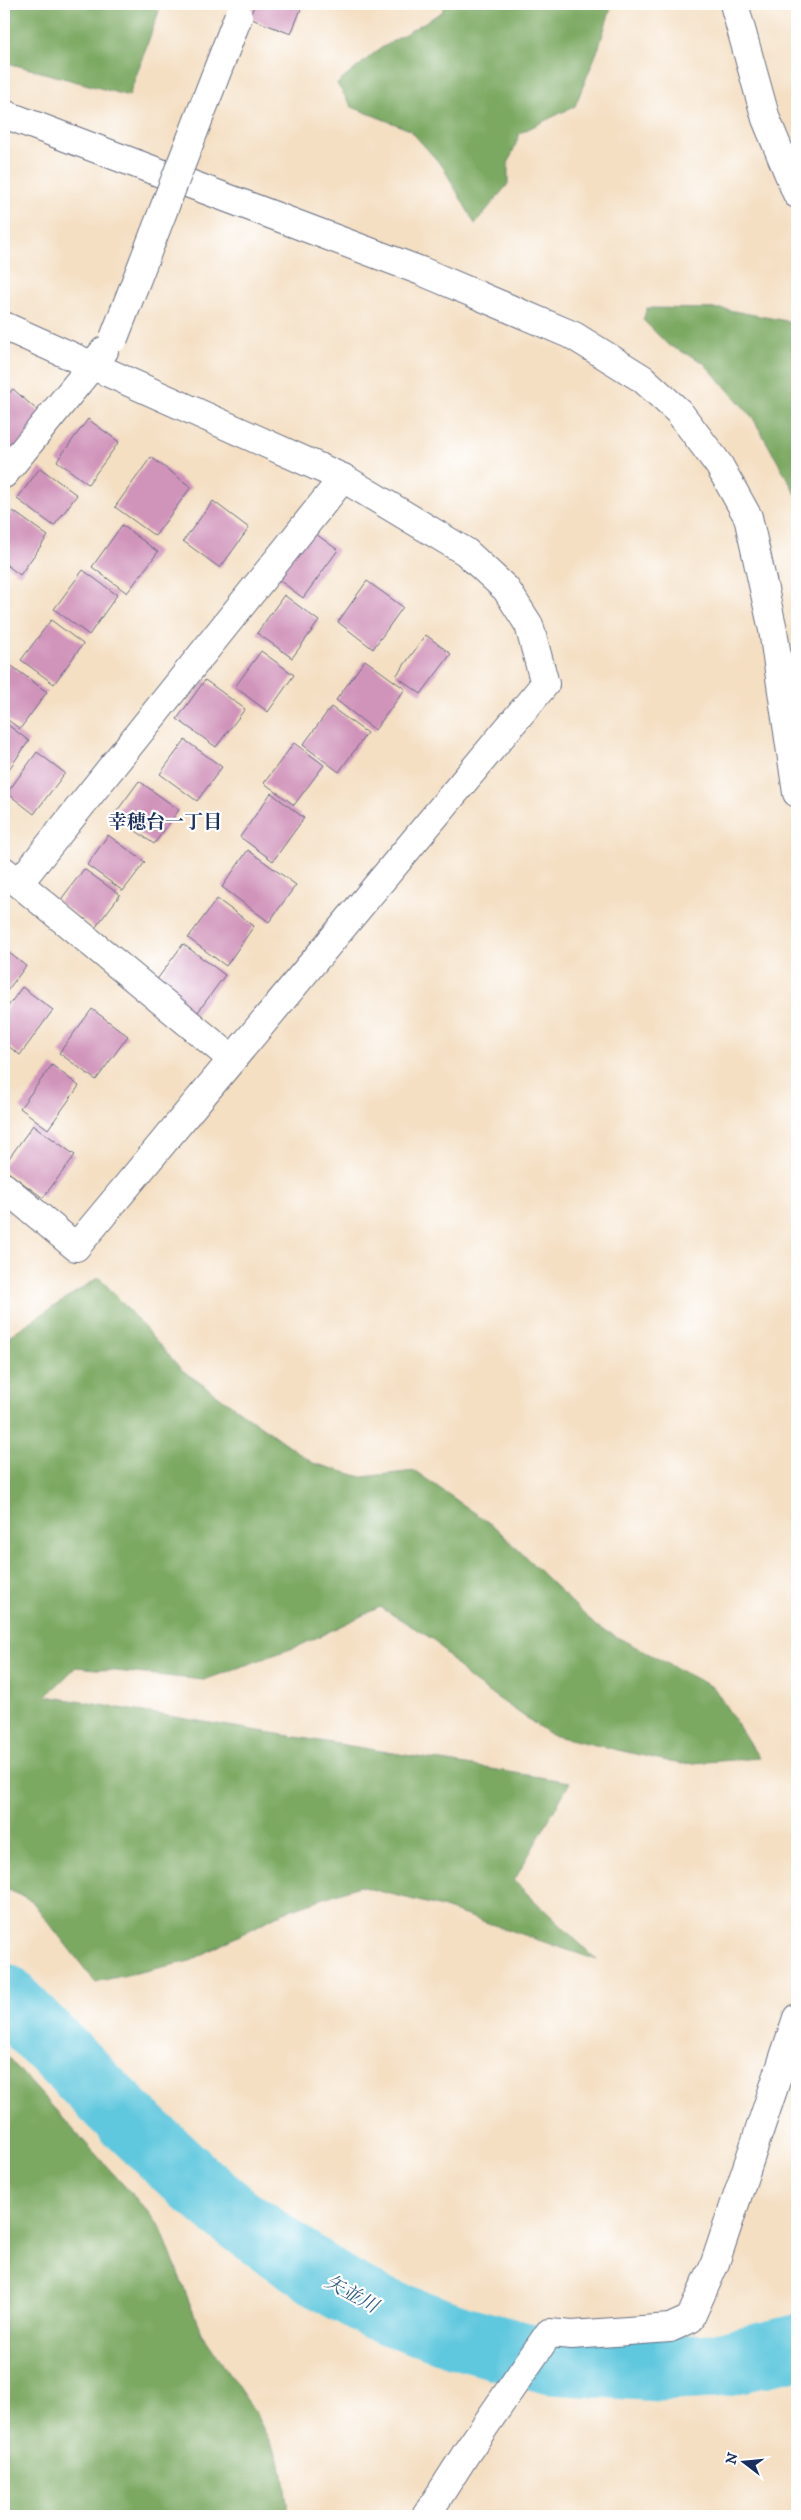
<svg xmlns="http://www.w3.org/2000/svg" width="801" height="2520" viewBox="0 0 801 2520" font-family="'IM FELL DW Pica','Noto Serif JP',serif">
	<rect width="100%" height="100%" fill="#fff"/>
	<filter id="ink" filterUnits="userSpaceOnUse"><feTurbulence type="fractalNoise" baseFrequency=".02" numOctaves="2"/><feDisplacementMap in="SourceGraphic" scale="10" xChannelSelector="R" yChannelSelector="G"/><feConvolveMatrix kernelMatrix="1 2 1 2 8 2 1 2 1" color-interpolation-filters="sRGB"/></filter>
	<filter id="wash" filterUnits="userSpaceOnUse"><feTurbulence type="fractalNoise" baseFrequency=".0096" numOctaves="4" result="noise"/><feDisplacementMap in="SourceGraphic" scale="20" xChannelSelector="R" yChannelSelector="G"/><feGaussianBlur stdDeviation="1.12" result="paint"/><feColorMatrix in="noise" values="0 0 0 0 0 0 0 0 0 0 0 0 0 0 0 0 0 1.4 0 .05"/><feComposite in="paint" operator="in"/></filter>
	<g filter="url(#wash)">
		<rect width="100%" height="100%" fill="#f4dfc3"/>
		<g fill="#7ca962" stroke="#4c6c60">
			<polygon points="4,4 141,4 159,11 129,96 4,62"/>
			<polygon points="445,4 612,4 599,47 575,106 520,133 508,164 508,184 475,224 443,167 410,130 352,107 337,84 378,50 442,12"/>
			<polygon points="647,308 723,309 797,323 797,496 753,418 703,362 668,345 643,320"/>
			<polygon points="99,1277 182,1370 313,1463 362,1477 415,1471 495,1527 596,1626 714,1688 759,1758 680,1764 551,1735 467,1677 434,1640 380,1607 299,1646 204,1680 76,1667 46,1696 570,1782 514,1881 597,1960 438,1906 359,1886 284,1912 190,1961 95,1982 31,1900 4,1888 4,1339"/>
			<polygon points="4,2053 159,2224 201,2332 253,2409 281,2463 289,2516 4,2516"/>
		</g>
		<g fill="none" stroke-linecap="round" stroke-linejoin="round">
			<polyline stroke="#61c8de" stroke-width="65" points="4,1996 111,2104 197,2185 237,2218 330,2282 377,2308 459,2337 551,2362 659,2369 713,2366 797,2347"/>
		</g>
		<g id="blocks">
			<g fill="#d093ba">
				<polygon points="255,4 303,4 291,34 249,18"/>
				<polygon points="13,389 46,418 4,460 4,399"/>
				<polygon points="88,419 119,442 88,484 57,461"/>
				<polygon points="151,457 191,487 155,536 115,507"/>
				<polygon points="40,468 77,495 54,526 17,499"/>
				<polygon points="213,501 249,528 220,568 183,541"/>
				<polygon points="13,511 48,536 20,575 4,563 4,523"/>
				<polygon points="122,525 158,552 127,593 92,567"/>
				<polygon points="309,529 338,550 303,598 275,577"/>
				<polygon points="83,570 117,595 89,635 54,609"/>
				<polygon points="367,581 403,607 373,649 338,622"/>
				<polygon points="284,595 319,621 292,658 257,633"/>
				<polygon points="51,620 83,644 54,684 21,660"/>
				<polygon points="426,635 451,654 421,694 396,676"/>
				<polygon points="261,651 294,675 268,712 235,687"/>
				<polygon points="365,660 405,689 375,730 336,700"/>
				<polygon points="9,664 47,692 20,729 4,717 4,670"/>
				<polygon points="205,680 245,709 216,747 177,719"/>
				<polygon points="331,707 367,733 339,772 303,745"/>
				<polygon points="4,722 29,741 4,776"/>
				<polygon points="185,740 222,767 197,801 160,774"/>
				<polygon points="294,743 324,765 294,805 264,783"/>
				<polygon points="37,752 65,773 34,814 7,793"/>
				<polygon points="139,781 179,810 154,844 114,815"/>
				<polygon points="271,793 304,818 273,861 240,837"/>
				<polygon points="108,835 145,862 123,891 87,865"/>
				<polygon points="248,850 296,885 269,922 222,887"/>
				<polygon points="84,869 120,895 95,928 59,902"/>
				<polygon points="217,899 254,926 226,966 188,938"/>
				<polygon points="183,944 225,975 195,1016 153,985"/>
				<polygon points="4,949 26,966 4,995"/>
				<polygon points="22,987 53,1010 20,1055 4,1043 4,1012"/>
				<polygon points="92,1009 128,1036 96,1080 59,1053"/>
				<polygon points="52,1065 79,1086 48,1129 20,1108"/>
				<polygon points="33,1125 75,1155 43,1198 4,1169 4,1165"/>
			</g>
		</g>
	</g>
	<g filter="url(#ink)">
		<use href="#blocks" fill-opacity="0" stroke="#676d81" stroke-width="1"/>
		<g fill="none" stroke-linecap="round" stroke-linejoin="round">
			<g stroke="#676d81" stroke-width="30">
				<g id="minor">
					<polyline points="4,326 343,478 466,552 506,589 529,625 545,684 76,1247 4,1187"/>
					<polyline points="4,474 104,351"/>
					<polyline points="4,871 232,1059"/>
					<polyline points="19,883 343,478"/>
					<polyline points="426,2516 467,2452 549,2333 572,2335 670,2328 690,2319 715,2263 797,2018"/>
				</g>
			</g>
			<g stroke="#676d81" stroke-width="30">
				<polyline id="tertiary" points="4,114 421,271 574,336 643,379 679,412 719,465 748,517 773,630 797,793"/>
			</g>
			<g stroke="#676d81" stroke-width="30">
				<polyline id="secondary" points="734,4 766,119 797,194"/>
			</g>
			<use href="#minor" stroke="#fff" stroke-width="28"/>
			<use href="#tertiary" stroke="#fff" stroke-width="28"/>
			<use href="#secondary" stroke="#fff" stroke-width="28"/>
			<g stroke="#676d81" stroke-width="30" stroke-linecap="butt">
				<polyline id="minor-bridge" points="114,338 238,17"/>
			</g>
			<use href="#minor-bridge" stroke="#fff" stroke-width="28"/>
		</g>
	</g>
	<g text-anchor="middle" stroke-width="4.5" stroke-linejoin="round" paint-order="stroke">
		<g font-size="19" font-weight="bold" fill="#1b2f5e" stroke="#fff">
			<text x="165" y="828">幸穂台一丁目</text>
		</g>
		<g font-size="19" font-style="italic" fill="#305d84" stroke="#fff">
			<text transform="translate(352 2293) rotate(29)" y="7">矢並川</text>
		</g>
	</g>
	<rect width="801" height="2520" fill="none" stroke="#fff" stroke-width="20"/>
	<g transform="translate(744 2462) rotate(286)" stroke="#ffffff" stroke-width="4" paint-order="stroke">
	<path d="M0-4L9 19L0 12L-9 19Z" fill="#1b2f5e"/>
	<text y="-8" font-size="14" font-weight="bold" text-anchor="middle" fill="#1b2f5e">N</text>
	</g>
</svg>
